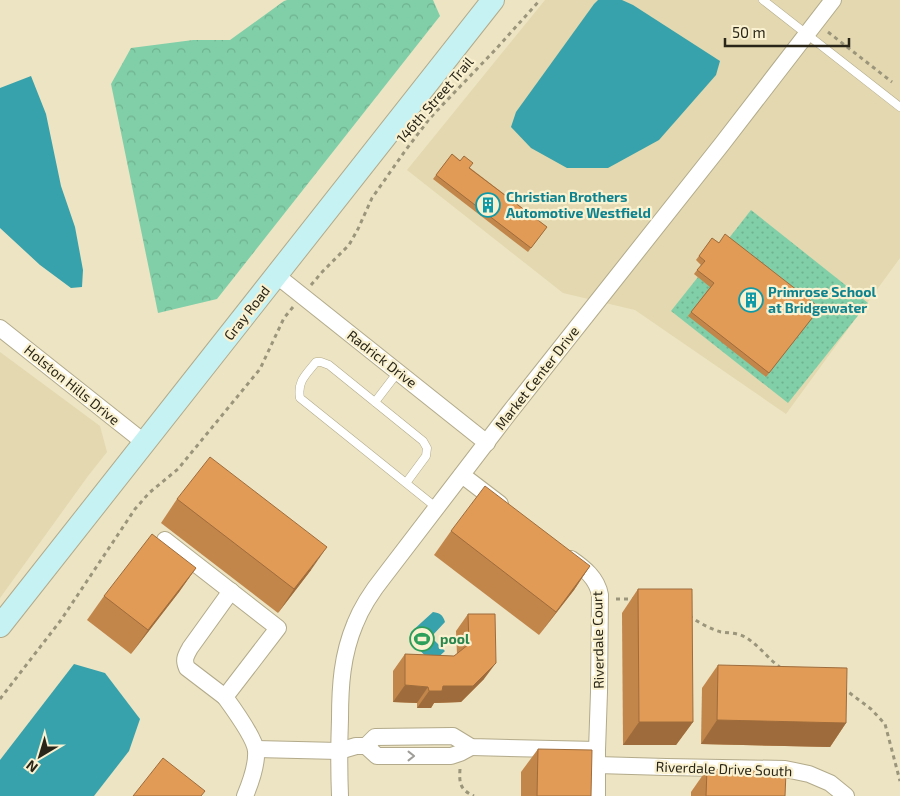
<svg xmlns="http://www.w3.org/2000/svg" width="900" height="796" viewBox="0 0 900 796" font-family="'Exo 2',sans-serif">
	<defs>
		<pattern id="forest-crowns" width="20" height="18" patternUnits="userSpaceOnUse" patternTransform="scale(1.25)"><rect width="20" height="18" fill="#81cfa8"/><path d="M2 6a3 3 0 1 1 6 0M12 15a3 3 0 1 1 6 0" fill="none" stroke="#6fb290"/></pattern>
		<pattern id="park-dots" width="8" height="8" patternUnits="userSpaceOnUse" patternTransform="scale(1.25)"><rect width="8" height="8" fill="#81cfa8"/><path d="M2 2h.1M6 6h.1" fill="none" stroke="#6fb290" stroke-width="1.8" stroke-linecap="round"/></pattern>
	</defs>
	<rect width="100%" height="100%" fill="#ede4c3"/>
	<g fill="#e3d8af">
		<polygon points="545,0 900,0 900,258 786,414 635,310 563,293 407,170"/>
		<polygon points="0,352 100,426 107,452 88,476 0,598"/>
	</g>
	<polygon fill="url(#forest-crowns)" points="287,0 433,0 440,16 217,299 158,313 111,84 131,48 193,40 230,40 284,1"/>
	<polygon fill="url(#park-dots)" points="751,210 868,303 788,403 671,311 698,277 711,287 765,377 726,242"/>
	<g fill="#37a2ab">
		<polygon points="598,0 622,0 633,5 720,61 716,75 659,140 608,168 567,168 531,148 511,127 516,112 594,4"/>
		<polygon points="31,76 46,114 61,186 75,227 83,270 82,287 71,288 40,265 0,228 0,88"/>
		<path d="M433,612C440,613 443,615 445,622L431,637L445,651L432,663L411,641L410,637L411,632Z"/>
		<polygon points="74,664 105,673 140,719 129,751 94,796 0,796 0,760"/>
	</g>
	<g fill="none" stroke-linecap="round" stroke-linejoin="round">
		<g stroke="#b2aa8a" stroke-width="9">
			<g id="lane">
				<polyline points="763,0 900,107"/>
				<polyline points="375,402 398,372"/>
				<path d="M406,483L426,456L427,448L423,441L329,365L321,362H316C306,375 297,381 300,398L437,508"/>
			</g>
		</g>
		<g stroke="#b2aa8a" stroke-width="18">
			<g id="street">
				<polyline points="276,275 487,443"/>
				<polyline points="0,328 145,443"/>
				<polyline points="462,475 500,504"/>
				<path d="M165,540L278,628L225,697C233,708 255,738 256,751C257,764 250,784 245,796"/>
				<path d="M571,559C584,568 597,578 600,595L599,692L597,750V796"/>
				<path d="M225,697L187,668C183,659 186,656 190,648L231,591"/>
				<polyline points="366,746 377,756 451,756 460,753 471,747"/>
				<polyline points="256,749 339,751 356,746 366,746 375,737 453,736 471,747 597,750"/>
				<polyline points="597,765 666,767 785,769 809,774 830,783 846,796"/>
				<path d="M340,796C339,770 339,745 340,719C340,686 342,655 355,624C362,606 373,590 385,575L509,413L722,144L833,0"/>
			</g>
		</g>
		<g stroke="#b2aa8a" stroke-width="24">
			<polyline id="secondary" points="0,626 493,0"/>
		</g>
		<g stroke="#9b957c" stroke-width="3" stroke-dasharray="4 4" stroke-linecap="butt">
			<polyline points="828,32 892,82"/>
			<polyline points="311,285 323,271 349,245 358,229 372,198 405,151 430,118 496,49 540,0"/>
			<polyline points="616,599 634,599"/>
			<path d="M689,616C698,622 710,629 721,632C729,633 738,633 745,637C759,645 768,659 781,668"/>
			<polyline points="843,688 871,709 885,724 900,781"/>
			<polyline points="0,699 61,620 135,509 149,493 178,469 260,369 284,318 293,307"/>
			<path d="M460,769C459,783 460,790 474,796"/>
		</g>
		<use href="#lane" stroke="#fff" stroke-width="8"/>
		<use href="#street" stroke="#fff" stroke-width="16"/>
		<use href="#secondary" stroke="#c7f2f3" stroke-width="22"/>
	</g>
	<g fill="#c2854a">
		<polygon points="452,154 547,227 528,252 433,179"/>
		<polygon points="712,238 719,243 820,308 766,377 688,316 710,287 694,274 701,265 696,260"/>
		<polygon points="177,499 311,570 278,613 161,523"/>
		<polygon points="451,531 590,566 574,590 539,635 434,555"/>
		<polygon points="196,568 179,592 131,654 87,620 104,596"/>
		<polygon points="638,589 693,722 676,745 623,745 622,613"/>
		<polygon points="468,614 484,679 461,702 434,703 431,708 417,708 417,703 393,702 393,671 405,654 454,656 457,654 456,631"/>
		<polygon points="718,665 846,723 830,747 701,744 702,688"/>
		<polygon points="538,749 591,796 521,796 521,772"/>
		<polygon points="707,769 785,796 691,796 691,792"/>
	</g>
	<g fill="#9e6c3c">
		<polygon points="327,547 311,570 278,613 294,589"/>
		<polygon points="590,566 574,590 539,635"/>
		<polygon points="196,568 179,592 131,654 148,630"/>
		<polygon points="496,663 484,679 461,702 434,703 431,708 417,708 429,691 443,686"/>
		<polygon points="405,685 428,687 417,703 393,702"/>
		<polygon points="717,720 846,723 830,747 701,744"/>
		<polygon points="639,722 693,722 676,745 623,745"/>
	</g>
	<g fill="#e19b56" stroke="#9e6c3c">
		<polygon points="452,154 460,161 464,156 473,163 469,168 547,227 531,248 436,175"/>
		<polygon points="725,234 820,308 769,373 691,312 714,283 697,270 705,261 699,256 712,238 719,243"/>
		<polygon points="210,457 327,547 294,589 177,499"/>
		<polygon points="485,486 590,566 556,612 451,531"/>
		<polygon points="152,534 196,568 148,630 104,596"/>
		<polygon points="638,589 692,589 693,722 639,722"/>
		<polygon points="468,614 495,614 496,663 473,686 443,686 442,691 429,691 428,687 405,685 405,654 454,656 469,644"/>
		<polygon points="718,665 847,668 846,723 717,720"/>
		<polygon points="538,749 592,750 591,796 537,796"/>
		<polygon points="163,758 205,791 201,796 133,796"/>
		<polygon points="707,769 786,772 785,796 706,796"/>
	</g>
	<defs><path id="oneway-chevron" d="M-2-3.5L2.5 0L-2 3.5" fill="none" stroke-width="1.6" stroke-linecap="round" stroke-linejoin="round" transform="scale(1.25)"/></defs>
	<use stroke="#9f9d98" href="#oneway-chevron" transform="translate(411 756)"/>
	<defs>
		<g id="building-ring" transform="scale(1.25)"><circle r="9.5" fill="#faf1d0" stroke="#0f9aa8" stroke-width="1.5"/><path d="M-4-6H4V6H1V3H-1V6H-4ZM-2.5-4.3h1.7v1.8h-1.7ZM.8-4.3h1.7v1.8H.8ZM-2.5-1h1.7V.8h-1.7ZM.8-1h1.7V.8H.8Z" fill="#0f9aa8"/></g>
		<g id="stadium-ring" transform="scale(1.25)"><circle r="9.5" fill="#faf1d0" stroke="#2e9e5b" stroke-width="1.5"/><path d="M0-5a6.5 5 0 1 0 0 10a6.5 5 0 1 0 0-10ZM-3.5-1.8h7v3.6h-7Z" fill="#2e9e5b"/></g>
	</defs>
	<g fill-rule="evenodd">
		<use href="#building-ring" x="488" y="205"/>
		<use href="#building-ring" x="751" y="300"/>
		<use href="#stadium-ring" x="422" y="639"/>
	</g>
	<g text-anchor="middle" stroke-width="4.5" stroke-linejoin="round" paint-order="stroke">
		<g font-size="14" fill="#292619" stroke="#faf1d0">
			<text transform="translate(435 100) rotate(-49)" y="5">146th Street Trail</text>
			<text transform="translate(247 313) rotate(-52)" y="5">Gray Road</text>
			<text transform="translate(382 359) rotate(38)" y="5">Radrick Drive</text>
			<text transform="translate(537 378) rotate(-52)" y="5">Market Center Drive</text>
			<text transform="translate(72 385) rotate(39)" y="5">Holston Hills Drive</text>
			<text transform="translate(598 640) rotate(-91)" y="5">Riverdale Court</text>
			<text transform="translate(724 769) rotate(2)" y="5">Riverdale Drive South</text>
		</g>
		<g font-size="14" font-weight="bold" fill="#0d838f" stroke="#faf1d0" text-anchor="start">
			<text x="506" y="202">Christian Brothers<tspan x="506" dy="16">Automotive Westfield</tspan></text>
			<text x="768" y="297">Primrose School<tspan x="768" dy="16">at Bridgewater</tspan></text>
		</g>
		<g font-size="14" font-weight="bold" fill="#27864d" stroke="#faf1d0" text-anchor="start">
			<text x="440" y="644">pool</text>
		</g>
	</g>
	<g transform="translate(40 756) rotate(218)" stroke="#faf1d0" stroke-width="4" paint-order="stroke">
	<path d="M0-4L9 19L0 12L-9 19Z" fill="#292619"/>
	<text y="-8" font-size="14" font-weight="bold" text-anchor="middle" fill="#292619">N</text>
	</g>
	<path d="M725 38v8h124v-8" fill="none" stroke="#292619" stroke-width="2.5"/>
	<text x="732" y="38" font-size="15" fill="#292619" stroke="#faf1d0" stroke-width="4" paint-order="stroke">50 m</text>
</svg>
